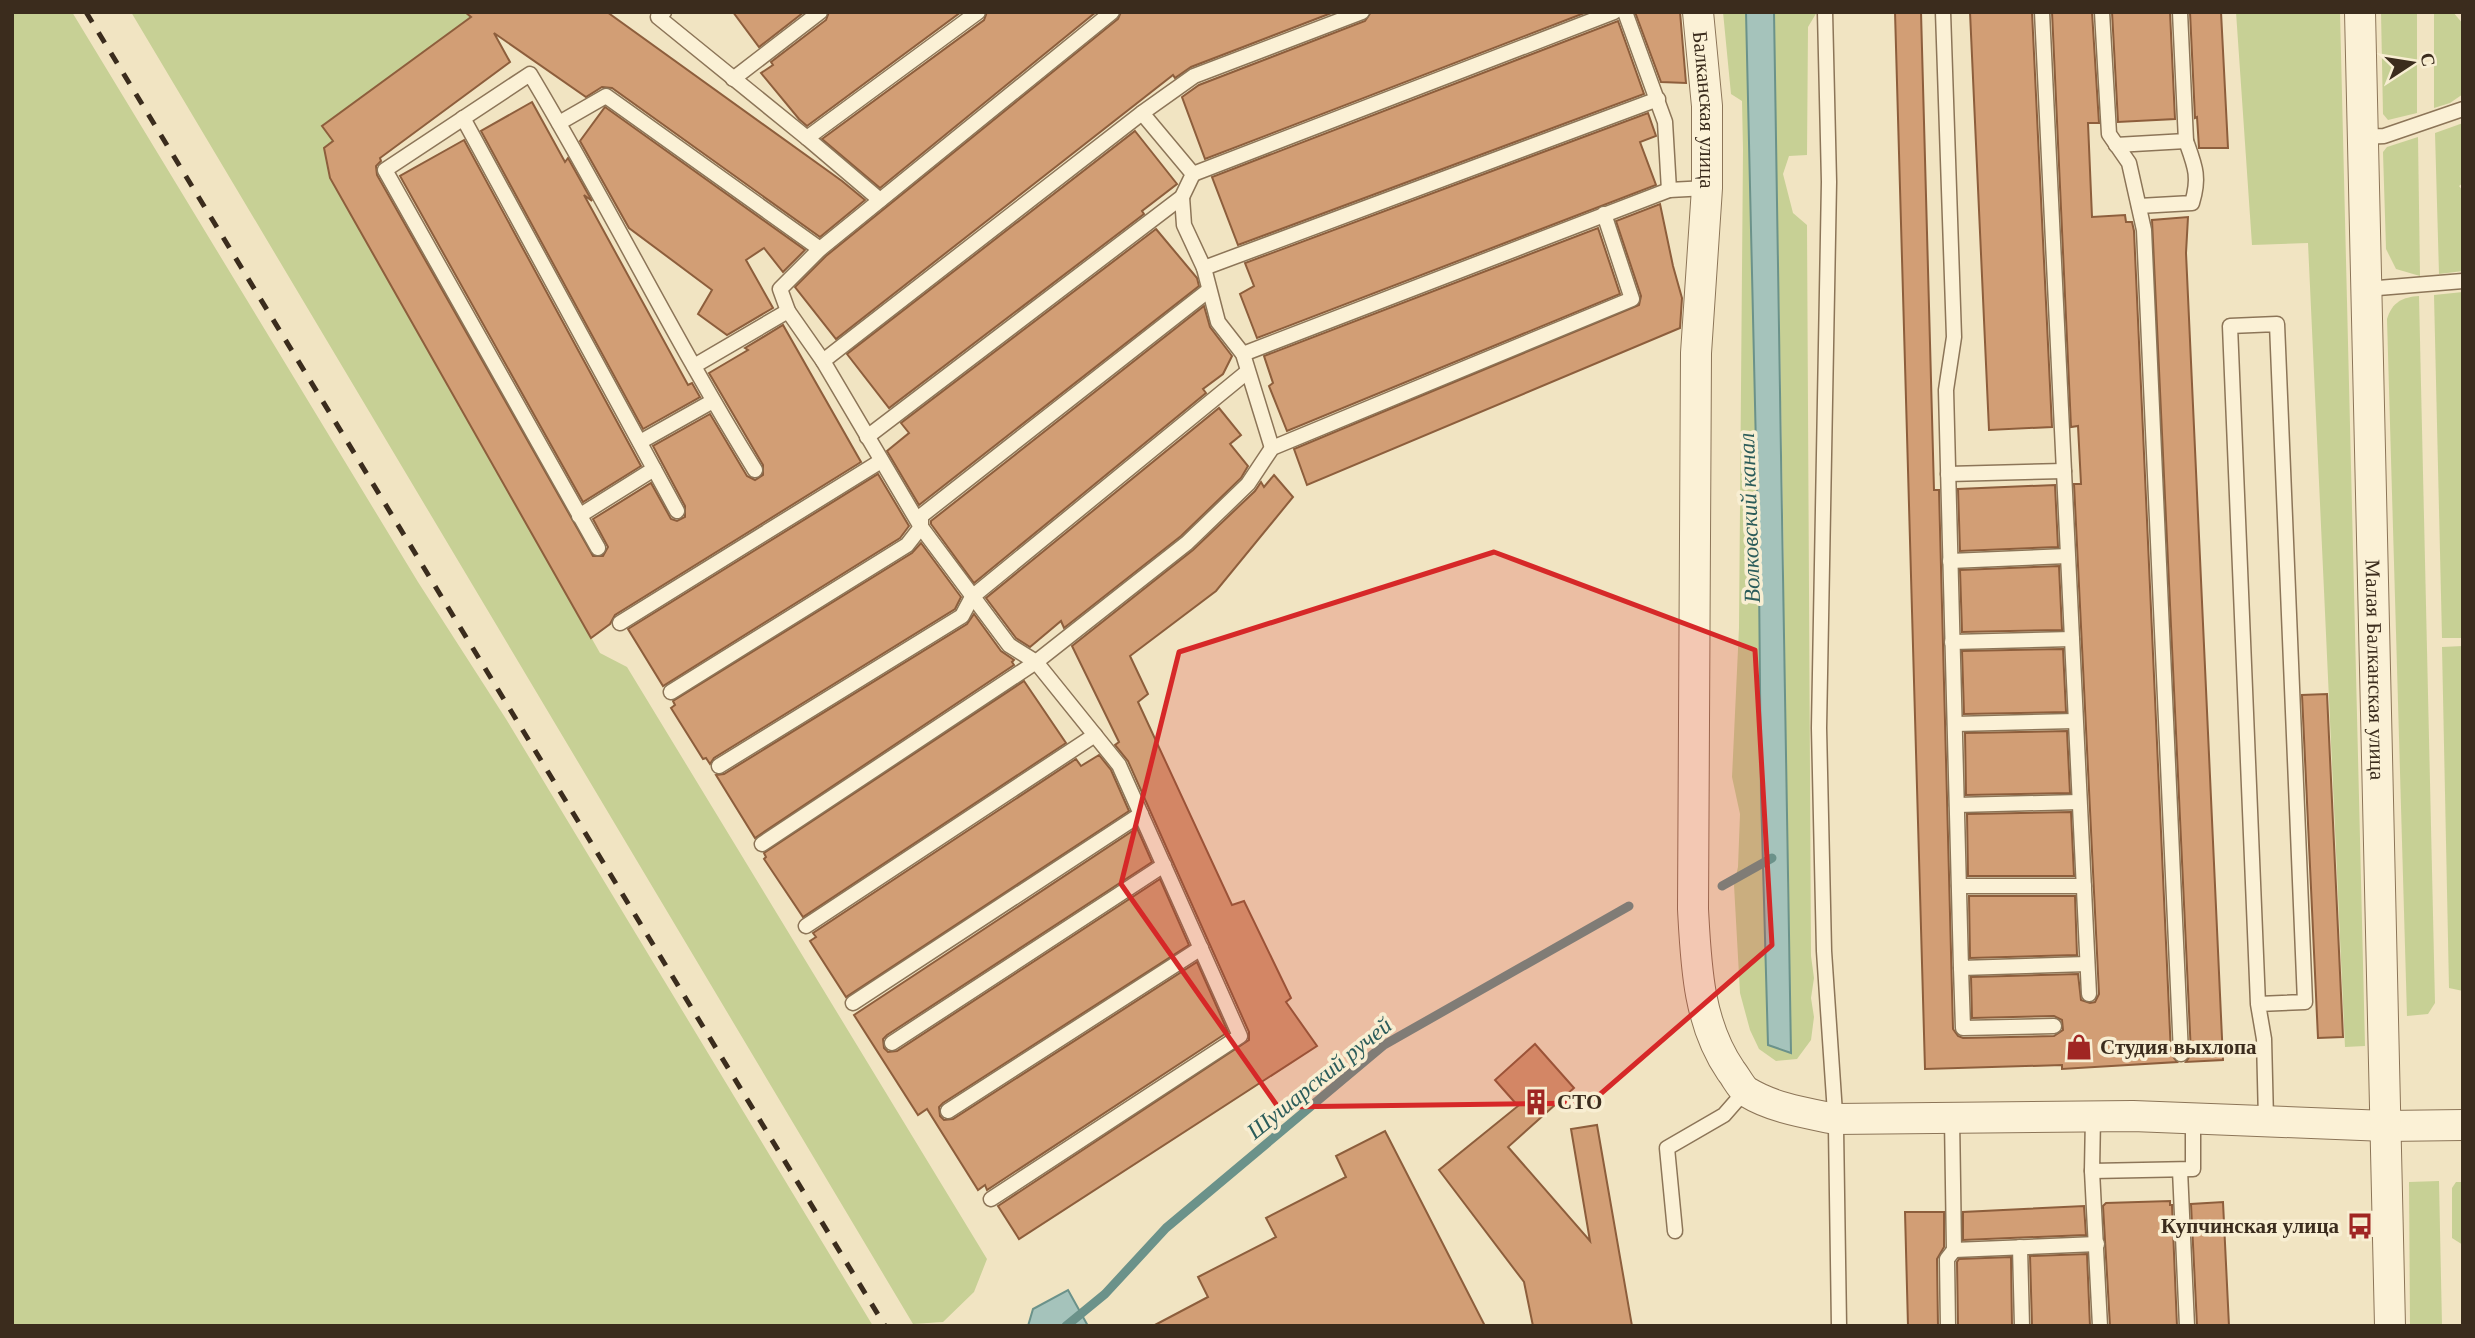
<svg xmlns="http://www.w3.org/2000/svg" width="2475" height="1338" viewBox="0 0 2475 1338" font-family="Georgia,serif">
	<rect width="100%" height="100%" fill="#f1e4c2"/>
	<g fill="#c7d095">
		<polygon points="12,12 72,12 418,582 506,719 873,1326 12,1326"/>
		<polygon points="131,12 478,12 322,126 333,141 324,149 330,178 600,653 627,667 987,1259 974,1292 943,1322 913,1324"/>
		<polygon points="1723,12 1746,12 1759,578 1761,794 1768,1045 1791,1052 1784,735 1784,568 1774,12 1817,12 1808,27 1807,155 1789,156 1783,174 1793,213 1807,225 1811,956 1814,978 1811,998 1814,1017 1811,1040 1797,1059 1776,1061 1759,1049 1750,1030 1740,993 1734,885 1738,867 1740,814 1732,777 1739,628 1743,150 1742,101 1731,94"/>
		<polygon points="2236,12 2340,12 2365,1046 2345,1047 2308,243 2252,245"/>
		<polygon points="2381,12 2417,12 2417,113 2388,120 2383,114"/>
		<polygon points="2434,12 2453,12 2463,24 2463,94 2450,103 2434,108"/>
		<polygon points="2463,123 2463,183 2459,186 2463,191 2463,271 2439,274 2435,133"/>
		<polygon points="2418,137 2420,276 2396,269 2386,249 2383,152 2387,147"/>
		<polygon points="2463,292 2463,638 2442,638 2434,295"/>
		<path d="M2419,296L2435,1003L2428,1014L2407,1016L2387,319C2392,302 2403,297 2419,296Z"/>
		<polygon points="2463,646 2463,991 2449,988 2442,647"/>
		<polygon points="2439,1181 2442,1326 2410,1326 2409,1182"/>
		<polygon points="2456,1182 2463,1182 2463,1245 2452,1238 2452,1188"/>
	</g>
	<g fill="#a5c3bb" stroke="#6b928a" stroke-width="2">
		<path d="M1746,12H1774C1781,359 1783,706 1791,1053L1768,1045L1761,794L1759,578Z"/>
		<polygon points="1068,1290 1088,1326 1028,1326 1033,1309"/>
	</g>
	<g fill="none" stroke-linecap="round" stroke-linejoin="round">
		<g stroke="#6b928a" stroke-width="9">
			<polyline points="1722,886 1772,858"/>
			<polyline points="1066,1326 1105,1294 1166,1228 1384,1045 1629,906"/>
		</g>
	</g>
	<g fill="#d29e75" stroke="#8d5e3c" stroke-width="2">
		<polygon points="465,12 607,12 842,181 865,200 820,237 612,88 602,87 586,97 494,33 510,62 380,158 381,161 376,166 377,175 593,556 603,556 608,547 593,519 651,483 671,519 677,521 685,517 685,506 653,446 710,414 747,476 755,480 763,475 763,465 709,373 748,350 745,348 783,325 861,462 615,615 610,624 591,638 330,178 324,148 333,141 322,126 471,17"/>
		<polygon points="733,12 804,12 759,47"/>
		<polygon points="829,12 961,12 807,126 799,119 761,73 773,65 771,62 826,20"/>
		<polygon points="987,12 1096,12 880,188 822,139 984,20"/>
		<polygon points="1121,12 1334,12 1191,67 1175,78 1173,75 836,339 795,287 826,256 1118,19"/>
		<polygon points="1371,12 1587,12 1205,159 1182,97 1199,85 1365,21"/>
		<polygon points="1635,12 1680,12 1686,83 1661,82"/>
		<polygon points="1895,12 1921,12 1934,490 1939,490 1953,1029 1958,1036 1963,1038 2054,1036 2063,1030 2062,1020 2054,1016 1972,1018 1971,977 2078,974 2081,1000 2090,1003 2095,1002 2099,994 2074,484 2081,484 2078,426 2071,427 2052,12 2092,12 2099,123 2088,123 2092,217 2125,215 2126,222 2132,222 2134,231 2171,1054 2177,1062 2062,1069 2062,1065 1925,1069"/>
		<polygon points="1970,12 2032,12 2052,427 1989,430"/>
		<polygon points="2112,12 2170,12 2175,119 2118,122"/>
		<polygon points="2190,12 2221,12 2228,148 2199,148 2197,117 2195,118"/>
		<polygon points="1618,21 1644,94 1238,245 1212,177"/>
		<polygon points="532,102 565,162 568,158 592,201 584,195 688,385 692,383 700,397 643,429 481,131"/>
		<polygon points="605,107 805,250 783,272 764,248 746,260 773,308 727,335 698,314 712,290 629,228 580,141"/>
		<polygon points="1648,113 1656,136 1640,142 1656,185 1257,338 1240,294 1254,286 1245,263"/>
		<polygon points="1135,131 1177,184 1142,211 1144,214 889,408 847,354"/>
		<polygon points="464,140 641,466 583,502 400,176"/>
		<polygon points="1660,204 1673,266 1682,298 1680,328 1307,485 1294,449 1639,305 1641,296 1616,221"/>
		<polygon points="2188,217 2186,253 2223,1060 2186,1062 2191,1054 2152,220"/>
		<polygon points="1598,228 1620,294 1287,431 1269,386 1273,383 1264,356"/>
		<polygon points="1156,229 1197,278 1199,286 919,505 887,451 909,433 901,423"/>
		<polygon points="1204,306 1210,327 1232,356 1223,374 1203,389 1206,393 974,583 931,524 931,521"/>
		<polygon points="1219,408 1241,435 1230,444 1248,466 1241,478 1181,536 1064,628 1061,621 1030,647 1016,638 986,598"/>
		<polygon points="878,474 909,526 900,538 663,686 628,629"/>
		<polygon points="1274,475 1293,497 1216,591 1130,656 1148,694 1138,702 1232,905 1244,901 1291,998 1286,1002 1317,1046 1019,1239 998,1206 1249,1040 1249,1032 1172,860 1128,761 1115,745 1119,742 1072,646 1193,550 1255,491 1261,482 1264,487"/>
		<polygon points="2055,485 2058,547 1960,551 1958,489"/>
		<polygon points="921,543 961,597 955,609 714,758 710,764 706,758 703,759 671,708 675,705 673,701 912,553"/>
		<polygon points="2059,566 2062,630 1962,632 1960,570"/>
		<polygon points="974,614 1001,651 1014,660 1012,662 1014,665 755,838 716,775 724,774 967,624"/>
		<polygon points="2063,649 2066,712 1964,714 1962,651"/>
		<polygon points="1024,681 1066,743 803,917 764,859 766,857 764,853"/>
		<polygon points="2327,694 2343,1037 2318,1038 2302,695"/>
		<polygon points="2067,731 2070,793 1966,795 1965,733"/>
		<polygon points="1099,755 1111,770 1129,811 846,997 810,941 816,937 813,933 1076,759 1081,766"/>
		<polygon points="2071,812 2074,876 1968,876 1967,814"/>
		<polygon points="1137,828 1152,862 887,1035 883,1039 884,1048 888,1052 897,1051 1160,879 1189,945 943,1103 939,1107 940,1116 944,1120 953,1119 1197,962 1228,1032 987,1190 985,1185 978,1190 927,1109 918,1115 854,1015"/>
		<polygon points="1969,896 2075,896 2077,955 1970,958"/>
		<polygon points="1535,1044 1574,1088 1508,1147 1590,1241 1571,1129 1597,1125 1632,1326 1533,1326 1524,1282 1439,1170 1518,1106 1495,1080"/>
		<polygon points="1385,1131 1485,1326 1153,1326 1208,1297 1198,1277 1276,1237 1266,1218 1346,1177 1336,1156"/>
		<polygon points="2170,1201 2170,1205 2172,1205 2177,1326 2110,1326 2103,1206 2106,1203"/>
		<polygon points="2223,1202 2229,1326 2197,1326 2191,1204"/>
		<polygon points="2084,1206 2086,1235 1963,1240 1963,1212"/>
		<polygon points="1905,1212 1944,1212 1944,1247 1937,1259 1938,1326 1908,1326"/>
		<polygon points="2087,1254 2090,1326 2032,1326 2030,1256"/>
		<polygon points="2011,1257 2012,1326 1958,1326 1957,1262 1959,1259"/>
	</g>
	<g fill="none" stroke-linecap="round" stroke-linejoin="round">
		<g stroke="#8c7558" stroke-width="17">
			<g id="lane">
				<polyline points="664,12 658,17 807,138"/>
				<polyline points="1625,12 1665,122 1669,190"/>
				<polyline points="1825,12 1829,182 1819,728 1824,951 1836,1128 1839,1326"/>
				<polyline points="1943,12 1954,337 1946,390 1961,968 2087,964"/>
				<polyline points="2042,12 2089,994"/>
				<polyline points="2102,12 2109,134 2129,163 2144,230 2181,1054"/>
				<polyline points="733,79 820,12"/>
				<polyline points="463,118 677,511"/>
				<polyline points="559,123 606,96 820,249"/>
				<polyline points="2363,137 2384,136 2463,109"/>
				<polyline points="2116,145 2186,141 2180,12"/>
				<polyline points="1193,174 1614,12"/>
				<polyline points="1182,197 1184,225 1204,268 1218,322 1243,354 1272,448"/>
				<polyline points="880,200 807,138 978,12"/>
				<path d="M2139,206L2192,203C2200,177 2195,166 2186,141"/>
				<polyline points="1204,268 1658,99"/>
				<polyline points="2366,289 2463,281"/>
				<polyline points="1243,354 1669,190 1707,188"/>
				<polyline points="823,361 1142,113 1194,76 1362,12"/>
				<polyline points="694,366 788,311"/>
				<polyline points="867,437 1182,197 1193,174 1142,113"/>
				<polyline points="640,442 713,401"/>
				<polyline points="1948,474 2064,471"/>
				<polyline points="579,516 654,469"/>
				<path d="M598,548L385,170L530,74C608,204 675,341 755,470"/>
				<polyline points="1950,561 2067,556"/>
				<polyline points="620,623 881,461"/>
				<polyline points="1952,642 2072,639"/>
				<polyline points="671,692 907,545 921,527 921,516 1209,290"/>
				<polyline points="1955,724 2075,721"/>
				<polyline points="719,766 962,616 972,597 1247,372"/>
				<polyline points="1957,805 2079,802"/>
				<polyline points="762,844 1036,662 1187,543 1248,484 1272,448 1632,299 1604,214"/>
				<polyline points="1959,886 2084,886"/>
				<polyline points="806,926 1095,735"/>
				<polyline points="1961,968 1963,1028 2054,1026"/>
				<polyline points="853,1003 1141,814"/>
				<polyline points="2258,1004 2305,1002 2277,324 2230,326 2258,1004 2264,1039 2266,1120"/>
				<polyline points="892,1043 1164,865"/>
				<polyline points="948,1111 1201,948"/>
				<polyline points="2093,1116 2092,1171 2193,1169 2193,1118"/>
				<polyline points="1952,1118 1954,1250 2097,1244"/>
				<polyline points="2180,1170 2187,1326"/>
				<polyline points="2092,1171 2100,1326"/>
				<polyline points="991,1199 1240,1036 1119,765 1036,662 1009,645 921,527 823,361 788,311 780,289 820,249 1112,12"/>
				<polyline points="1675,1231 1667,1148 1724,1115 1745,1091"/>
				<polyline points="2020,1247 2022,1326"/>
				<polyline points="1948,1326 1947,1259 1954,1250"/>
			</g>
		</g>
		<g stroke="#8c7558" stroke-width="32">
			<g id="street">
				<path id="s1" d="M1698,12L1707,106V188L1696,353L1693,909C1696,965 1698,1023 1731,1071C1736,1077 1741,1088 1747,1092C1773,1108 1806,1113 1835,1119L2133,1116L2386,1126L2463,1125"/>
				<path id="s2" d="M2360,12L2390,1326"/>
			</g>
		</g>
		<use href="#lane" stroke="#fbf1d6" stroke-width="14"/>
		<use href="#street" stroke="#fbf1d6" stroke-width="30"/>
		<polyline stroke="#3b2c1d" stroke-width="5" stroke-dasharray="12 12" stroke-linecap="butt" points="86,12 885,1326"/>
	</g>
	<path fill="#d62828" fill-opacity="0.2" stroke="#d62828" stroke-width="5" stroke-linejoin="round" d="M1494,552L1755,650L1772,945L1590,1103L1278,1107L1121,884L1179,652Z"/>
	<defs>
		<g id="shop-bare" transform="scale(2.1)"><path d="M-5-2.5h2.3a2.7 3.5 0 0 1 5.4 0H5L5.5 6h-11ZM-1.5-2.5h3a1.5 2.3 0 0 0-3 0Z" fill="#a02623" stroke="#f8eed2" stroke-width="2.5" paint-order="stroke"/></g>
		<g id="building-bare" transform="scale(2.1)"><path d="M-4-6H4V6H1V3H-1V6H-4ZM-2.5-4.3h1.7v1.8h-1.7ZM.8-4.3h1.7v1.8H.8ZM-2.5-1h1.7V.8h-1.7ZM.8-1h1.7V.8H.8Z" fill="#a02623" stroke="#f8eed2" stroke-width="2.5" paint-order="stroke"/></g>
		<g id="bus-bare" transform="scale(2.1)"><path d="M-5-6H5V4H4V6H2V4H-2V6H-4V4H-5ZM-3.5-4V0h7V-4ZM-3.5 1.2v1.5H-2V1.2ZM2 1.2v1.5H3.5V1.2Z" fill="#a02623" stroke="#f8eed2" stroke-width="2.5" paint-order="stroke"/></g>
	</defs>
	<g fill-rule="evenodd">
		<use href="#shop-bare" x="2079" y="1047"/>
		<use href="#building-bare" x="1536" y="1102"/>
		<use href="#bus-bare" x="2360" y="1226"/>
	</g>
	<g text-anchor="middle" stroke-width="7" stroke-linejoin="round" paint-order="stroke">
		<g font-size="21" fill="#3b2c1d" stroke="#f8eed2">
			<text dy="7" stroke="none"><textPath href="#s1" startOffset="98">Балканская улица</textPath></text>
			<text dy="7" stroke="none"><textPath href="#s2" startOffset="658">Малая Балканская улица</textPath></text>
		</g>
		<g font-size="21" font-weight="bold" fill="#3b2c1d" stroke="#f8eed2" text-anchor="start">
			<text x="2100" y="1054">Студия выхлопа</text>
			<text x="1557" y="1109">СТО</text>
			<text x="2339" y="1233" text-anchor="end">Купчинская улица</text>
		</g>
		<g font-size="23" font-style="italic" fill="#2b5c5a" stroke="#f8eed2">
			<text transform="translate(1749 518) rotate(-92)" y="8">Волковский канал</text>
			<text transform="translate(1319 1078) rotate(-39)" y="8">Шушарский ручей</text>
		</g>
	</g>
	<rect width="2475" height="1338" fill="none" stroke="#3b2c1d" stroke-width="28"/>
	<g transform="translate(2412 63) rotate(78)" stroke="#f8eed2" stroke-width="5" paint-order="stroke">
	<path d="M0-5L12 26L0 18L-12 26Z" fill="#3b2c1d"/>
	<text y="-10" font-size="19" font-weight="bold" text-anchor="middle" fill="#3b2c1d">С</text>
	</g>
</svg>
